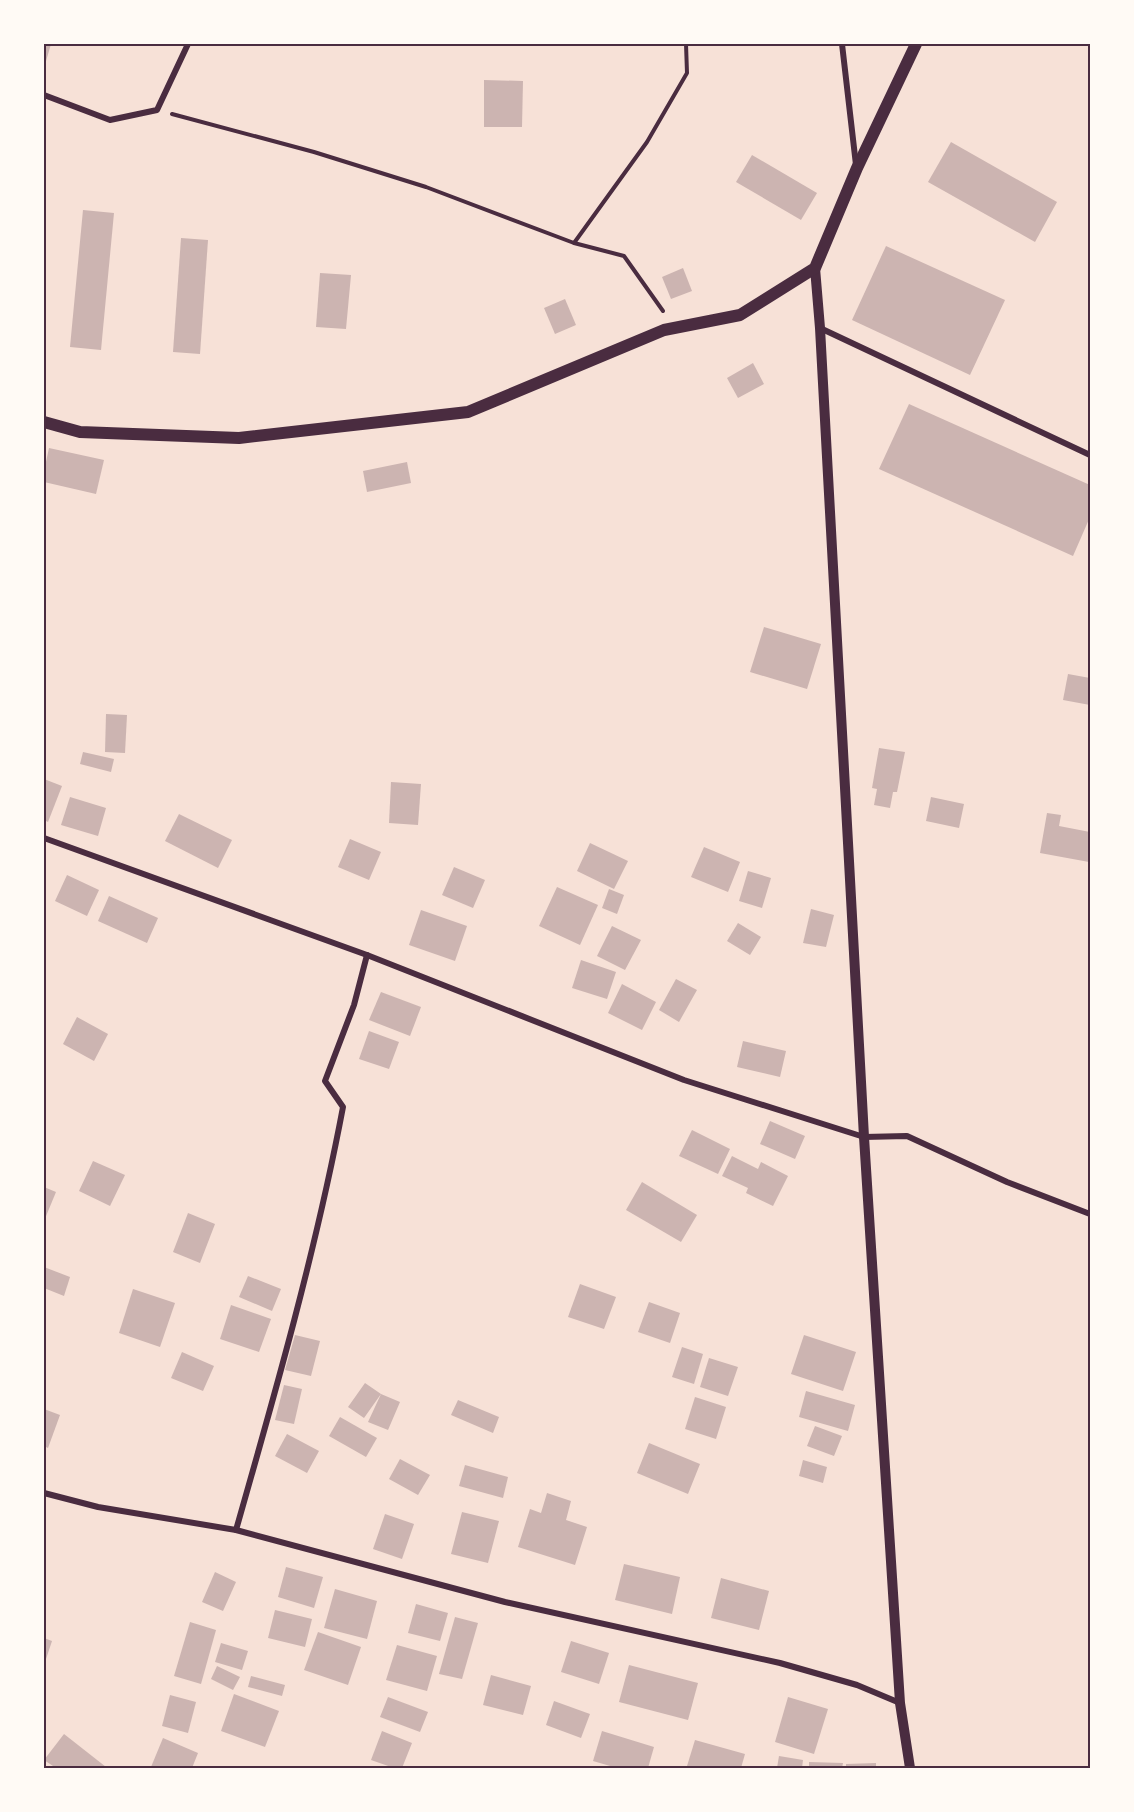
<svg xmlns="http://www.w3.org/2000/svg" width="1134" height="1812" viewBox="0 0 1134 1812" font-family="Barlow,sans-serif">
	<rect width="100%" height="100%" fill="#f7e1d7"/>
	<g fill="#ccb4b1">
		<polygon points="44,44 51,44 44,68"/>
		<polygon points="484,80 523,81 522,127 484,127"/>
		<polygon points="951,142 1057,202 1035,242 928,182"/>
		<polygon points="752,155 817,193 801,220 736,182"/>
		<polygon points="83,210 114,213 101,350 70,347"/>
		<polygon points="181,238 208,240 200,354 173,352"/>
		<polygon points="886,246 1005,300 970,375 852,320"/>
		<polygon points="683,268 692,291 671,299 662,277"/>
		<polygon points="320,273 351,275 346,329 316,327"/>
		<polygon points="565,299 576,325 555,334 544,308"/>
		<polygon points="753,363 764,384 738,398 727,378"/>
		<polygon points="909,404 1090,485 1090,517 1073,556 879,469"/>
		<polygon points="49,448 104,460 96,494 44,482 44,471"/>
		<polygon points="407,462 411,483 367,492 363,471"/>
		<polygon points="764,627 821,644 807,689 750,672"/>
		<polygon points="1068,674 1090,678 1090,705 1063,700"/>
		<polygon points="106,714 127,715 125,753 105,752"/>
		<polygon points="879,748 905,752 897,792 893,792 890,808 874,805 877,789 872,788"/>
		<polygon points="83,752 114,759 111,772 80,764"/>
		<polygon points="44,779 62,786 48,822 44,820"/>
		<polygon points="391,782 421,784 418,825 389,823"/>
		<polygon points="70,797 106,808 98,836 61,825"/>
		<polygon points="931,797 964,804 959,828 926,821"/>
		<polygon points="1047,813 1061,815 1059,826 1090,832 1089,862 1040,853"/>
		<polygon points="179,814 232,840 218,868 165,841"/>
		<polygon points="350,839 381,852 369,880 338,867"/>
		<polygon points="590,843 628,861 614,889 577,871"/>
		<polygon points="704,847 740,862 728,892 691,877"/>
		<polygon points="454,867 485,880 473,908 442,895"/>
		<polygon points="748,871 771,878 762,908 739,901"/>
		<polygon points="67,875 99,890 87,916 55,901"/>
		<polygon points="557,887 598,905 580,945 539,926"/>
		<polygon points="609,889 624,895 617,914 602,908"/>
		<polygon points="109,896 158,918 147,943 98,921"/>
		<polygon points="811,909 834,915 826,947 803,943"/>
		<polygon points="421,910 467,926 455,961 409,945"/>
		<polygon points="738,923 761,937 750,955 727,941"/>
		<polygon points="612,926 641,940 625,970 597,956"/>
		<polygon points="581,960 616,972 607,999 572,988"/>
		<polygon points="676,979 697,990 679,1022 659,1010"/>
		<polygon points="622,984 656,1002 642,1030 608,1013"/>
		<polygon points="381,992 421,1007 410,1036 369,1020"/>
		<polygon points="77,1017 108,1034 94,1061 63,1044"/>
		<polygon points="369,1031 399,1042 389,1069 359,1059"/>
		<polygon points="743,1041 786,1051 780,1077 737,1067"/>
		<polygon points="770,1121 805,1136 795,1159 760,1144"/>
		<polygon points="692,1130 730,1149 718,1174 679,1156"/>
		<polygon points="732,1156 758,1169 761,1162 788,1176 773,1206 746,1193 748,1188 722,1176"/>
		<polygon points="93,1161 125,1175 110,1206 79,1191"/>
		<polygon points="642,1182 697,1215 681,1242 626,1210"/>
		<polygon points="44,1187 56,1192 44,1221"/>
		<polygon points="188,1213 215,1224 200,1263 173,1252"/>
		<polygon points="44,1267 70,1277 64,1296 44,1288"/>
		<polygon points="248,1276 281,1289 272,1311 239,1297"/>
		<polygon points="580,1284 616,1297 604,1329 568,1317"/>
		<polygon points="133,1289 175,1303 160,1347 119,1333"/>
		<polygon points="649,1302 680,1313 670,1343 638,1332"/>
		<polygon points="231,1305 271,1319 259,1352 220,1339"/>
		<polygon points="295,1335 320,1341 311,1376 285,1370"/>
		<polygon points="804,1335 856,1352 843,1391 791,1374"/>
		<polygon points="682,1347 703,1354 694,1384 672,1377"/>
		<polygon points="182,1352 214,1366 203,1391 171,1378"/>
		<polygon points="709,1358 738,1367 728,1396 700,1387"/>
		<polygon points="365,1383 381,1394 400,1402 388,1430 368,1422 381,1394 364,1418 348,1407"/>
		<polygon points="284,1385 302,1389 294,1424 275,1420"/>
		<polygon points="806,1391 855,1405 848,1431 799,1417"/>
		<polygon points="695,1397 726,1407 716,1439 685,1429"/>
		<polygon points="458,1400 499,1417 493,1433 451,1415"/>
		<polygon points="44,1409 60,1415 48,1448 44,1446"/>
		<polygon points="340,1417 377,1438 366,1457 329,1436"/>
		<polygon points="815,1426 842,1436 834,1456 807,1446"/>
		<polygon points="287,1434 319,1451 307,1473 275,1456"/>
		<polygon points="649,1443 700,1464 688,1494 637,1473"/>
		<polygon points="400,1459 430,1475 418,1495 389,1479"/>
		<polygon points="803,1460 827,1467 823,1483 799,1476"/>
		<polygon points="465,1465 508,1477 503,1498 459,1486"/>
		<polygon points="547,1493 571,1501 566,1520 587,1527 575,1565 518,1547 530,1509 541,1513"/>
		<polygon points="462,1512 499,1521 488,1563 451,1554"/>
		<polygon points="385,1514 414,1524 402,1559 373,1549"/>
		<polygon points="624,1564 680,1577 672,1614 615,1600"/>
		<polygon points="286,1567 323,1577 314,1608 278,1597"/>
		<polygon points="215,1572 236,1582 223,1611 202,1602"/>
		<polygon points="721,1578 769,1591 759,1630 711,1618"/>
		<polygon points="335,1589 377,1601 367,1639 324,1628"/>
		<polygon points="416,1604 448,1613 440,1641 408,1633"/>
		<polygon points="275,1610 312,1619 305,1647 268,1638"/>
		<polygon points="455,1617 478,1623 462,1679 439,1674"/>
		<polygon points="190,1622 216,1630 201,1684 174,1676"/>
		<polygon points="318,1632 361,1647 348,1685 304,1670"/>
		<polygon points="44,1638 52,1641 44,1665"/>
		<polygon points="571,1641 609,1653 599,1684 561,1672"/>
		<polygon points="221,1643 248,1651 242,1670 215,1662"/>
		<polygon points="397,1645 437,1656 427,1691 386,1680"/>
		<polygon points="629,1665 698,1683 688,1720 619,1702"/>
		<polygon points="217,1666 240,1677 233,1690 211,1679"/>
		<polygon points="491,1675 531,1686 523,1715 483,1705"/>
		<polygon points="251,1676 285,1685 282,1696 248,1687"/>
		<polygon points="234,1694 279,1711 265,1747 221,1731"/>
		<polygon points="170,1695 196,1702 188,1733 162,1726"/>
		<polygon points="388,1697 428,1712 420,1732 380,1717"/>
		<polygon points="788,1697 828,1709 814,1754 775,1742"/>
		<polygon points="554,1701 590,1714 581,1738 546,1725"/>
		<polygon points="382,1731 412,1743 402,1768 394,1768 371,1760"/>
		<polygon points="602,1731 654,1747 648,1768 617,1768 593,1761"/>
		<polygon points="64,1734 106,1767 105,1768 56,1768 44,1760"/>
		<polygon points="163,1738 198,1753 192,1768 156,1768 151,1767"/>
		<polygon points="695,1740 745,1754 741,1768 694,1768 687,1766"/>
		<polygon points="779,1756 803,1760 802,1768 777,1768"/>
		<polygon points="809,1762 843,1763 842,1768 809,1768"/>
		<polygon points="876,1763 876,1768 846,1768 846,1764"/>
	</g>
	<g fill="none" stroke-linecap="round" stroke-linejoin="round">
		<g stroke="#4a2c40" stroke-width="4">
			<polyline points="172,114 314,152 426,187 574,243 624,256 663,311"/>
			<polyline points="574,243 647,142 687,73 686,44"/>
		</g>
		<g stroke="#4a2c40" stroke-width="6">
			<polyline points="842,44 856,165"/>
			<polyline points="44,95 110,120 157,110 188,44"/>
			<polyline points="820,328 1090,455"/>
			<polyline points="44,838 367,955 684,1080 864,1137 907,1136 1007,1182 1090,1214"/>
			<polyline points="44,1493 98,1507 236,1530 505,1602 780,1663 857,1685 900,1703"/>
			<path d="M236,1530C276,1390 316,1250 343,1107L325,1081L354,1005L367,955"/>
		</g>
		<polyline stroke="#4a2c40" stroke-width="10" points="815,268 820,328 864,1137 900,1703 910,1768"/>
		<polyline stroke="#4a2c40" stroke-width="12" points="44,422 80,432 239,438 468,412 664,330 740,315 815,268 857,168 916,44"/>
	</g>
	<rect width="1134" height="1812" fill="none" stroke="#fffaf5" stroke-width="90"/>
	<rect x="45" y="45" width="1044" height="1722" fill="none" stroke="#4a2c40" stroke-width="2"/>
</svg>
